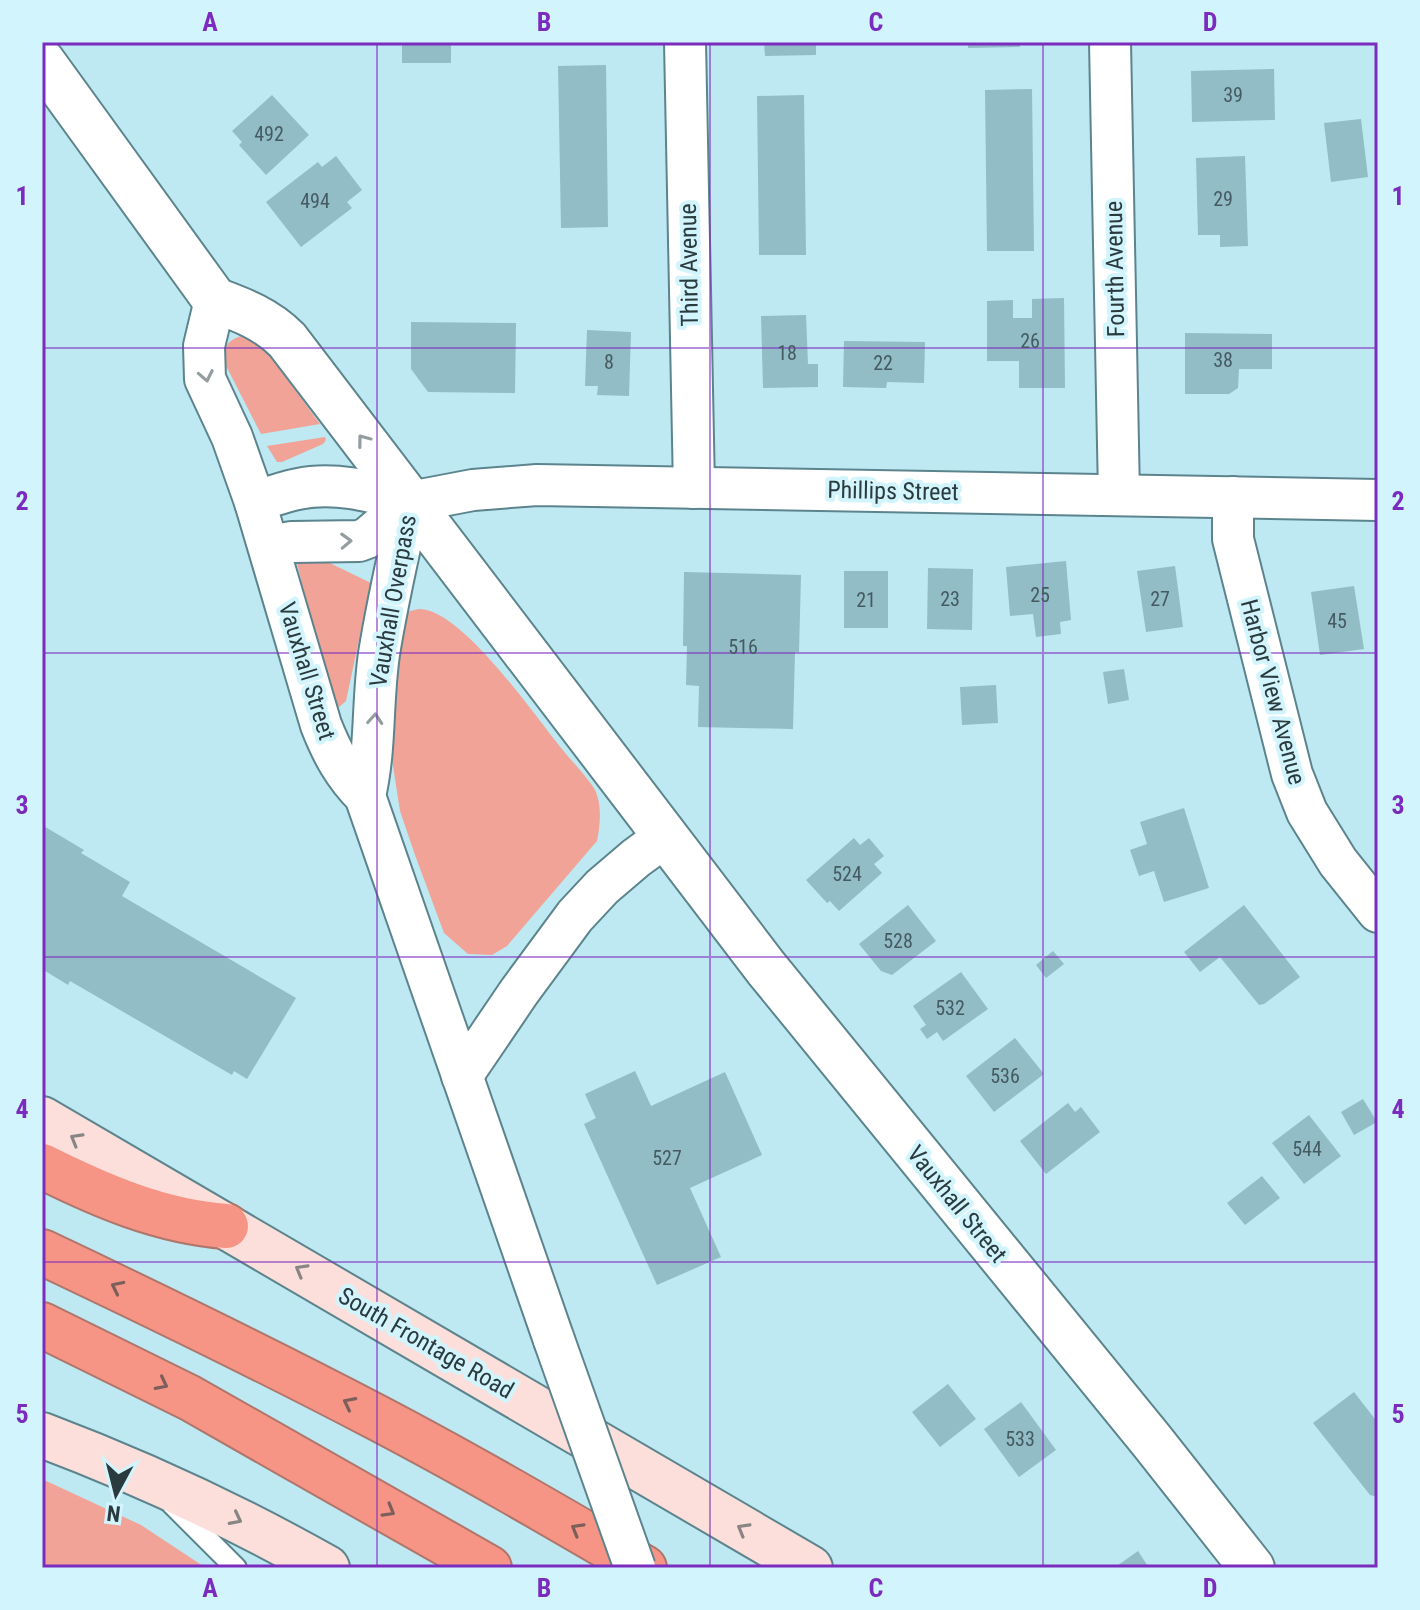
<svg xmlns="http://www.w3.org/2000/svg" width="1420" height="1610" viewBox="0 0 1420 1610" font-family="'Roboto Condensed',sans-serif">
	<rect width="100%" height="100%" fill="#bee9f3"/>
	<g fill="#f0a396">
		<path d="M245,335L261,343L320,424L261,434L224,362C223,345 229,339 245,335Z"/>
		<polygon points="325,437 326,440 323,444 282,462 277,462 267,446"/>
		<polygon points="307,552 371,583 346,701 339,707 330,704 297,563 297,558"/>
		<path d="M419,609C460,608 532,712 558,744C566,755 592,782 596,792C602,808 600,825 597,841L507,946L492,955L468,954L444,933L415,855L400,811L391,753V715L402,618L410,611Z"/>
		<polygon points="42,1479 141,1525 206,1568 42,1568"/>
	</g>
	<g fill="#92bcc6">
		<rect x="402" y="42" width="49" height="21"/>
		<polygon points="764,42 816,42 816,55 765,56"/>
		<polygon points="968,42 1020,42 1020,47 968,48"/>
		<polygon points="606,65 608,227 561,228 558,66"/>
		<polygon points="1274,69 1275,120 1192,122 1191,71"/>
		<polygon points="1032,89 1034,251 987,251 985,90"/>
		<polygon points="272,95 309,135 266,175 239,145 242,142 232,131"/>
		<polygon points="804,95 806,255 759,255 757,96"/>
		<polygon points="1361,119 1368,177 1331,182 1324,123"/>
		<polygon points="336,156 362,190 347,202 352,208 301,247 266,202 318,162 322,167"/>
		<polygon points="1245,156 1248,246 1220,247 1220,235 1198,235 1196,158"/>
		<polygon points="1064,298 1065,388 1019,388 1019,361 987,361 987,301 1013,300 1013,318 1032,318 1032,299"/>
		<polygon points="806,315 808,364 818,364 818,387 763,388 761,316"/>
		<polygon points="411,322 516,323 515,393 428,392 411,369"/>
		<polygon points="587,330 631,332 629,396 597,395 598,386 585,386"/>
		<polygon points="1185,333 1272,334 1272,369 1239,369 1238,388 1229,394 1185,394"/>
		<polygon points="844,341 925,342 924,383 887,382 886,388 843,387"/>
		<polygon points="1066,561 1071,620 1060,622 1061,634 1036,637 1033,614 1010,616 1006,567"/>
		<polygon points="1175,566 1183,627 1146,632 1137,571"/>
		<polygon points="928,568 973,569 972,630 927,629"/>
		<rect x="844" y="571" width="44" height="57"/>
		<polygon points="684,572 801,575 799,652 795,652 793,729 698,727 699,686 686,685 687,646 683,646"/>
		<polygon points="1354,586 1364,649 1320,655 1311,592"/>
		<polygon points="1124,669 1129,700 1108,704 1103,672"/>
		<polygon points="996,685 998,723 962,725 960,687"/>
		<polygon points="1184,808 1209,888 1164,902 1154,871 1139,876 1130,850 1147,844 1140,822"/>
		<polygon points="42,825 84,850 81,853 130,882 122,896 296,998 247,1079 234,1071 232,1075 70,981 68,985 42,969"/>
		<polygon points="854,838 860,845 869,838 884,856 874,864 882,873 839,911 830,901 827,903 806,880"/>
		<polygon points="908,905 936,941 892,975 881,971 859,944"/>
		<polygon points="1244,905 1300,977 1264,1004 1259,1005 1220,957 1200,972 1184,952"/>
		<polygon points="1053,951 1064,964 1046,978 1036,965"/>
		<polygon points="961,972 988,1009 943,1041 937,1032 927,1039 920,1029 926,1025 913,1006"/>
		<polygon points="1015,1038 1044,1074 994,1112 966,1076"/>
		<polygon points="635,1071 651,1106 725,1072 762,1155 690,1188 721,1257 657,1285 584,1124 596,1118 585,1094"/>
		<polygon points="1363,1099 1377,1122 1354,1135 1341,1112"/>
		<polygon points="1068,1103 1075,1112 1081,1107 1100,1132 1046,1174 1020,1141"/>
		<polygon points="1309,1115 1341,1156 1304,1184 1272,1143"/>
		<polygon points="1262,1176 1280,1198 1245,1225 1227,1203"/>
		<polygon points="948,1384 976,1419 940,1447 912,1412"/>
		<polygon points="1354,1392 1378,1423 1378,1497 1370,1495 1313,1423"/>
		<polygon points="1021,1402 1056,1450 1019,1477 984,1429"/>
		<polygon points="1138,1551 1149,1568 1114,1568"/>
	</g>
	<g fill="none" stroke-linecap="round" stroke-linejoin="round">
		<g stroke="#5c848d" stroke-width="24">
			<polyline id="service" points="172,1504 236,1568"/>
		</g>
		<g stroke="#5c848d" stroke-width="44">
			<g id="minor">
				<polyline points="685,42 694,488"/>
				<polyline points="1110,42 1119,495"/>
				<path d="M215,300L204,346L205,379L232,437L255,502L321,725C332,753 344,775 365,796L554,1340"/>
				<polyline points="1233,497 1233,539 1292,774 1307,812 1338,862 1378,912"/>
				<path d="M255,502C269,497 283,492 298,489C336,481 373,492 410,502"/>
				<polyline points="269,546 292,542 359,541 367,538 410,502 473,490 537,485 1378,500"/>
				<path d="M365,796C376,748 372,702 379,654C387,603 399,552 410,502"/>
				<polyline points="462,1076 519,992 575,916 602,887 636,858 666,836"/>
			</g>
		</g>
		<g stroke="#5c848d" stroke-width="48">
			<path id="tertiary" d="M42,61L215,300C242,310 266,319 287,340L766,968L1151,1440L1252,1568"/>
		</g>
		<g stroke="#5c848d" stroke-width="48">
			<g id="secondary">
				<polyline points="42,1119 810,1568"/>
				<path d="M42,1435C140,1472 235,1516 327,1568"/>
			</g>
		</g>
		<g stroke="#af766c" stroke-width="48">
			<g id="motorway">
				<path d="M42,1166C100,1195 160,1221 226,1226"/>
				<path d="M42,1252C154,1305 265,1359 374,1416C466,1464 555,1516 644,1568"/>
				<polyline points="42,1325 190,1398 489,1568"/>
			</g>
		</g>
		<use href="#service" stroke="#fff" stroke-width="20"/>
		<use href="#minor" stroke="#fff" stroke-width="40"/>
		<use href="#tertiary" stroke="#fff" stroke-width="44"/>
		<use href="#secondary" stroke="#fcdfda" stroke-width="44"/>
		<use href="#motorway" stroke="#f69585" stroke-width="44"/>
		<g stroke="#5c848d" stroke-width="44" stroke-linecap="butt">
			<polyline id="minor-bridge" points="554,1340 635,1568"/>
		</g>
		<use href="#minor-bridge" stroke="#fff" stroke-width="40"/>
	</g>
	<defs><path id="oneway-chevron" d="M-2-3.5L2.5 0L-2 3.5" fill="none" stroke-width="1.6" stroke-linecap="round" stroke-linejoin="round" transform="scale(2)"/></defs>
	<g stroke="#949d9f">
		<use href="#oneway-chevron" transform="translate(206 376) rotate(79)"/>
		<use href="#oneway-chevron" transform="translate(363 440) rotate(-127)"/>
		<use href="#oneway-chevron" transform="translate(346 541) rotate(-2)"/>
		<use href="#oneway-chevron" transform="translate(375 719) rotate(-86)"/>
	</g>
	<g stroke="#888585">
		<use href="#oneway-chevron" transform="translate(76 1139) rotate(-150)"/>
		<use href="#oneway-chevron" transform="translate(301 1270) rotate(-150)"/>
		<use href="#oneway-chevron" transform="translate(236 1519) rotate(27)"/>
		<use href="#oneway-chevron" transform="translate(743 1529) rotate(-150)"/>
	</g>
	<g stroke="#7c5f5b">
		<use href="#oneway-chevron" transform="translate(117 1287) rotate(-154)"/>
		<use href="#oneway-chevron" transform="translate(162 1384) rotate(27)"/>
		<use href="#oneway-chevron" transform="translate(349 1403) rotate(-153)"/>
		<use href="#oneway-chevron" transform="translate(389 1511) rotate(30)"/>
		<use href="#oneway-chevron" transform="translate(577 1529) rotate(-150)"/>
	</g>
	<path fill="none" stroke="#7b2cbf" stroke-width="2" stroke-opacity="0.55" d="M377,42V1568M710,42V1568M1043,42V1568M42,348H1378M42,653H1378M42,957H1378M42,1262H1378"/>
	<g text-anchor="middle" stroke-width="8" stroke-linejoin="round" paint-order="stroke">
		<g font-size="20" fill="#445b61">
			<text x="1233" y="102">39</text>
			<text x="269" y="141">492</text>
			<text x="1223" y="206">29</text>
			<text x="315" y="208">494</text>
			<text x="1030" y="348">26</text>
			<text x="787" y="360">18</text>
			<text x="1223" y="367">38</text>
			<text x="609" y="369">8</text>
			<text x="883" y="370">22</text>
			<text x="1040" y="602">25</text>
			<text x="950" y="606">23</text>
			<text x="1160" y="606">27</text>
			<text x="866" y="607">21</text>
			<text x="1337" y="628">45</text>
			<text x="743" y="654">516</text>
			<text x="847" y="881">524</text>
			<text x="898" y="948">528</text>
			<text x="950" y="1015">532</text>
			<text x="1005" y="1083">536</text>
			<text x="1307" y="1156">544</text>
			<text x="667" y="1165">527</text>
			<text x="1020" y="1446">533</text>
		</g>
		<g font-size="24" fill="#2a3b3f" stroke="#d2f4fc">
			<text transform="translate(689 265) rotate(-91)" y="8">Third Avenue</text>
			<text transform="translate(1115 269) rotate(-91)" y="8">Fourth Avenue</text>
			<text transform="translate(893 491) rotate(1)" y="8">Phillips Street</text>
			<text transform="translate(393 601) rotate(-80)" y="8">Vauxhall Overpass</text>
			<text transform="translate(307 671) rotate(73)" y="8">Vauxhall Street</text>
			<text transform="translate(1273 692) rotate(75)" y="8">Harbor View Avenue</text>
			<text transform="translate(957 1204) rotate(51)" y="8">Vauxhall Street</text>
			<text transform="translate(426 1343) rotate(30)" y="8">South Frontage Road</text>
		</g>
	</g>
	<rect width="1420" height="1610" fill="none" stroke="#d2f4fc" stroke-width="88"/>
	<g transform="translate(116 1494) rotate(187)" stroke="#d2f4fc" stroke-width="6" paint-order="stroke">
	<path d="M0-6L14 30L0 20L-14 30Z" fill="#2a3b3f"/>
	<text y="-12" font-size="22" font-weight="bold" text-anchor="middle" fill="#2a3b3f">N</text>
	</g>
	<rect x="44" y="44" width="1332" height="1522" fill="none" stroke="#7b2cbf" stroke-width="3"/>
	<g font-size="26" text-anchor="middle" font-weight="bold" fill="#7b2cbf">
		<text x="210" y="31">A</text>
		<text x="544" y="31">B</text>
		<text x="876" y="31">C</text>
		<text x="1210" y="31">D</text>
		<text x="22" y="205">1</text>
		<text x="1398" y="205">1</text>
		<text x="22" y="510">2</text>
		<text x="1398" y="510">2</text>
		<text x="22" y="814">3</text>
		<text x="1398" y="814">3</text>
		<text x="22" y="1118">4</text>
		<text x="1398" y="1118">4</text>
		<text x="22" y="1423">5</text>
		<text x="1398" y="1423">5</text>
		<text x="210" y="1597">A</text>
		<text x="544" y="1597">B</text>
		<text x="876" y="1597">C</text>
		<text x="1210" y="1597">D</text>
	</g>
</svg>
